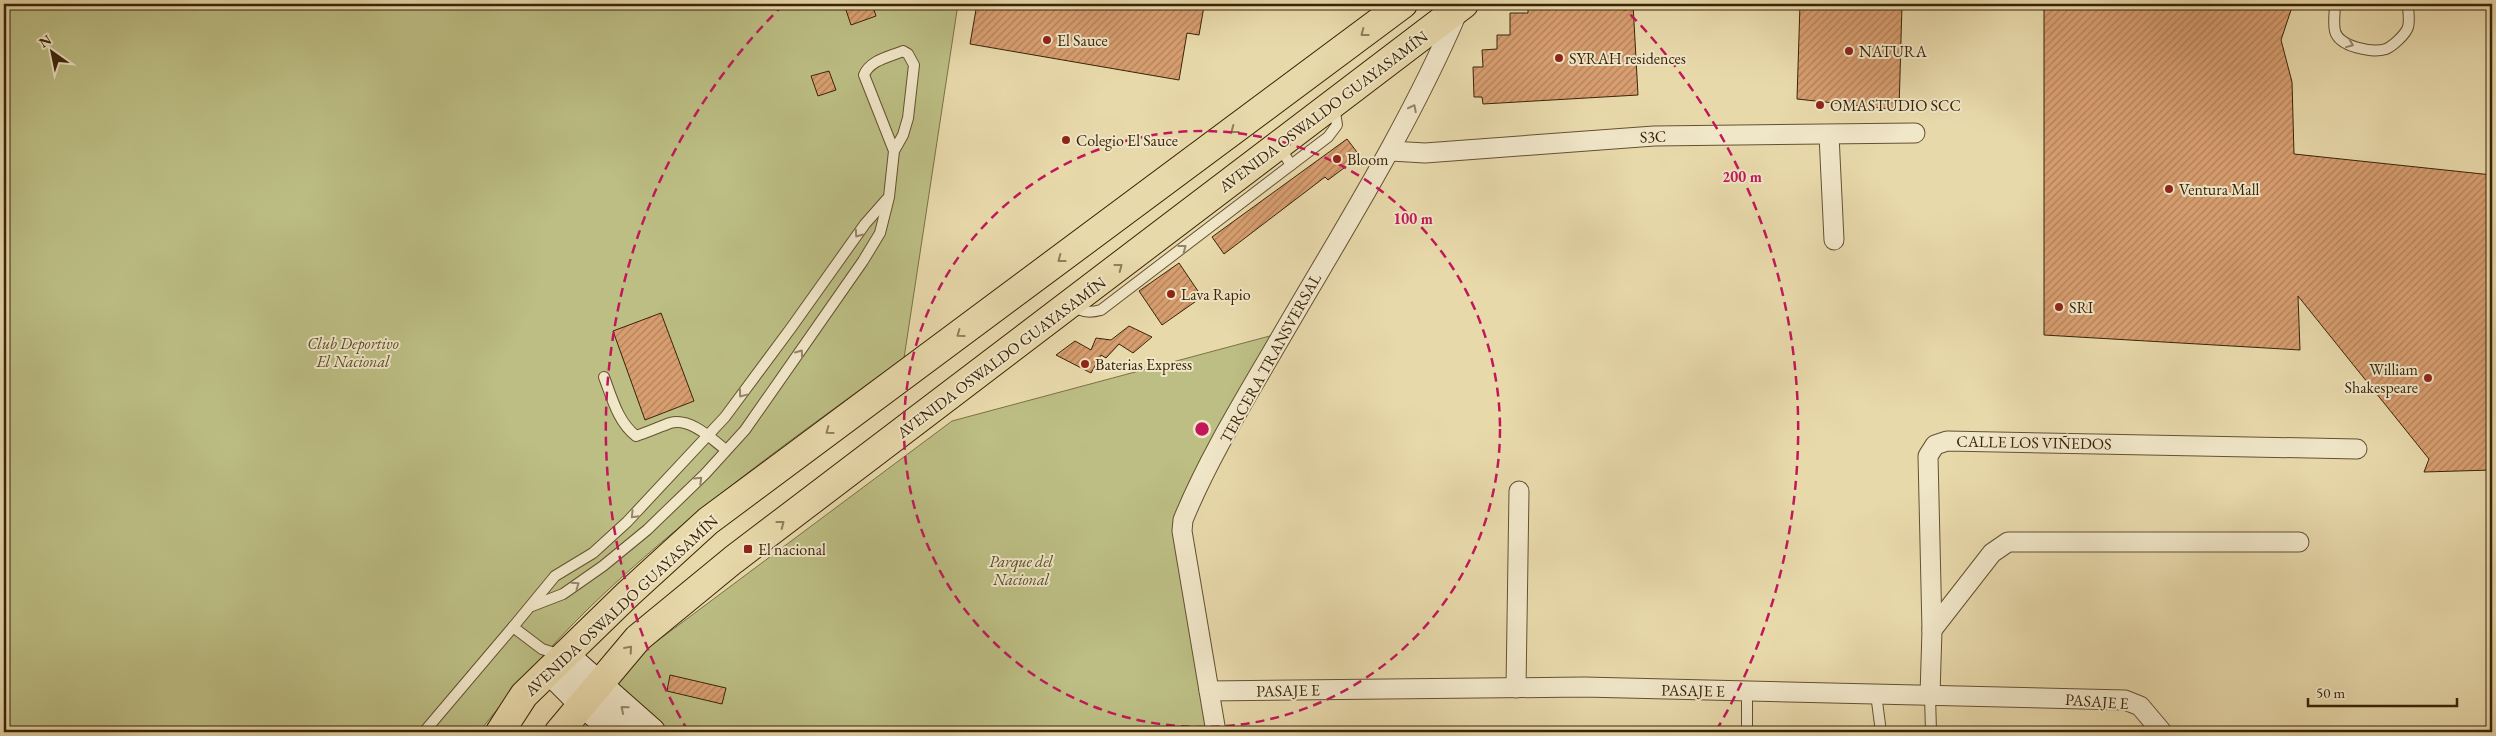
<svg xmlns="http://www.w3.org/2000/svg" width="2496" height="736" viewBox="0 0 2496 736" font-family="'EB Garamond',serif">
	<defs>
		<pattern id="building-hatch" width="6" height="6" patternUnits="userSpaceOnUse" patternTransform="scale(1.25)"><rect width="6" height="6" fill="#d89e70"/><path d="M-1 1l2-2M0 6l6-6M5 7l2-2" fill="none" stroke="#b0815a"/></pattern>
	</defs>
	<rect width="100%" height="100%" fill="#e8d9ab"/>
	<filter id="stains"><feTurbulence type="fractalNoise" baseFrequency=".004" numOctaves="4"/><feColorMatrix values="0 0 0 0 .2 0 0 0 0 .09 0 0 0 0 .02 0 0 0 .5 -.17"/></filter>
	<radialGradient id="worn" r=".72"><stop offset=".6" stop-color="#630" stop-opacity="0"/><stop offset="1" stop-color="#630" stop-opacity=".3"/></radialGradient>
	<g fill="#bcbe84" stroke="#7a7146">
		<path d="M4,4H958L904,358C803,431 700,504 609,589C561,633 519,682 479,732H4Z"/>
		<polygon points="1281,333 1179,520 1216,732 655,732 597,686 952,421"/>
	</g>
	<g fill="url(#building-hatch)" stroke="#392408">
		<polygon points="844,4 872,4 876,16 851,25"/>
		<polygon points="977,4 1193,4 1204,6 1199,35 1187,33 1179,80 970,44"/>
		<polygon points="1528,4 1633,4 1638,95 1483,104 1482,97 1474,97 1473,67 1483,67 1482,50 1497,49 1497,35 1510,35 1510,13 1528,13"/>
		<polygon points="1800,4 1902,4 1899,110 1797,99"/>
		<polygon points="2044,4 2293,4 2281,40 2292,82 2294,154 2492,175 2492,470 2424,472 2429,459 2298,296 2300,350 2044,335"/>
		<polygon points="829,71 836,90 818,96 811,76"/>
		<polygon points="1347,139 1360,156 1328,180 1325,177 1224,254 1212,237"/>
		<polygon points="1179,263 1202,297 1162,325 1139,291"/>
		<polygon points="661,313 694,401 645,420 613,331"/>
		<polygon points="1129,326 1152,337 1133,353 1119,344 1106,358 1101,355 1091,373 1056,355 1075,341 1091,350 1096,338 1111,340"/>
		<polygon points="670,675 726,688 722,704 667,691"/>
	</g>
	<g fill="none" stroke-linecap="round" stroke-linejoin="round">
		<g stroke="#655131" stroke-width="12">
			<g id="lane">
				<path d="M2335,4C2335,12 2333,23 2335,31C2339,47 2372,53 2386,49C2393,46 2406,34 2408,27C2410,21 2408,11 2408,4"/>
				<polyline points="1291,165 1328,137 1337,125 1334,106"/>
				<path d="M1071,304C1080,313 1090,313 1101,310L1291,165L1279,146"/>
				<path d="M604,377C612,398 618,422 636,436C648,432 659,427 670,423C690,417 712,439 726,450"/>
				<path d="M532,606L563,594L603,566L647,530L705,474L745,430L863,261L880,233L889,197L894,151L903,135L908,118L914,65L908,54L903,51C889,57 870,60 864,75L894,151"/>
				<polyline points="561,655 542,649 513,627 555,576 593,553 627,522 725,417 791,328 865,224 887,199"/>
				<polyline points="1747,691 1747,732"/>
				<polyline points="1876,694 1881,732"/>
				<polyline points="1930,695 1931,732"/>
				<polyline points="424,732 513,627"/>
			</g>
		</g>
		<g stroke="#655131" stroke-width="21">
			<g id="street">
				<polyline points="1829,135 1834,240"/>
				<polyline points="1391,151 1425,153 1654,136 1915,133"/>
				<polyline points="1932,630 1992,553 2008,542 2299,542"/>
				<polyline points="1516,688 1519,491"/>
				<polyline points="1209,691 1584,687 2125,700 2140,706 2162,732"/>
				<polyline points="1930,695 1932,630 1928,456 1935,445 1947,441 2357,449"/>
				<path d="M1216,732L1182,531L1183,520C1207,461 1242,404 1274,349C1338,238 1408,129 1458,11"/>
			</g>
		</g>
		<g stroke="#392408" stroke-width="30">
			<g id="secondary">
				<polyline points="565,656 651,732"/>
				<polyline points="550,670 582,702 618,732"/>
			</g>
		</g>
		<g stroke="#392408" stroke-width="30">
			<g id="primary">
				<polyline points="500,732 524,695 628,594 708,521 1403,4"/>
				<polyline points="559,732 638,638 733,560 1464,4"/>
			</g>
		</g>
		<use href="#lane" stroke="#f0e6c8" stroke-width="10"/>
		<use href="#street" stroke="#f0e6c8" stroke-width="19"/>
		<use href="#secondary" stroke="#f0e6c8" stroke-width="28"/>
		<use href="#primary" stroke="#e8d9ab" stroke-width="28"/>
	</g>
	<defs><path id="oneway-chevron" d="M-2-3.5L2.5 0L-2 3.5" fill="none" stroke-width="1.6" stroke-linecap="round" stroke-linejoin="round" transform="scale(1.25)"/></defs>
	<g stroke="#907e5a">
		<use href="#oneway-chevron" transform="translate(1364 33) rotate(143)"/>
		<use href="#oneway-chevron" transform="translate(1234 130) rotate(143)"/>
		<use href="#oneway-chevron" transform="translate(1061 259) rotate(143)"/>
		<use href="#oneway-chevron" transform="translate(1119 267) rotate(-37)"/>
		<use href="#oneway-chevron" transform="translate(960 334) rotate(144)"/>
		<use href="#oneway-chevron" transform="translate(829 431) rotate(144)"/>
		<use href="#oneway-chevron" transform="translate(781 524) rotate(-37)"/>
		<use href="#oneway-chevron" transform="translate(629 649) rotate(-49)"/>
	</g>
	<g stroke="#948568">
		<use href="#oneway-chevron" transform="translate(2350 44) rotate(22)"/>
		<use href="#oneway-chevron" transform="translate(1413 108) rotate(-63)"/>
		<use href="#oneway-chevron" transform="translate(858 234) rotate(125)"/>
		<use href="#oneway-chevron" transform="translate(1183 248) rotate(-37)"/>
		<use href="#oneway-chevron" transform="translate(800 353) rotate(-54)"/>
		<use href="#oneway-chevron" transform="translate(742 394) rotate(127)"/>
		<use href="#oneway-chevron" transform="translate(699 480) rotate(-44)"/>
		<use href="#oneway-chevron" transform="translate(634 515) rotate(134)"/>
		<use href="#oneway-chevron" transform="translate(576 585) rotate(-35)"/>
		<use href="#oneway-chevron" transform="translate(624 709) rotate(-140)"/>
	</g>
	<g fill="none" stroke="#c2185b" stroke-width="2.5" stroke-dasharray="9 6">
		<circle cx="1202" cy="429" r="298"/>
		<path d="M688 731A596 596 0 0 1 784 4M1620 4A596 596 0 0 1 1716 731"/>
	</g>
	<g fill="#8f2418" stroke="#f0e6c8" stroke-width="2">
		<circle cx="1047" cy="40" r="5"/>
		<circle cx="1849" cy="51" r="5"/>
		<circle cx="1559" cy="58" r="5"/>
		<circle cx="1820" cy="105" r="5"/>
		<circle cx="1066" cy="140" r="5"/>
		<circle cx="1337" cy="159" r="5"/>
		<circle cx="2169" cy="189" r="5"/>
		<circle cx="1171" cy="294" r="5"/>
		<circle cx="2059" cy="307" r="5"/>
		<circle cx="1085" cy="364" r="5"/>
		<circle cx="2428" cy="378" r="5"/>
		<rect x="743" y="544" width="10" height="10" rx="2.5"/>
	</g>
	<g text-anchor="middle" stroke-width="4" stroke-linejoin="round" paint-order="stroke">
		<g font-size="16" fill="#392408" stroke="#f0e6c8" text-anchor="start">
			<text x="1057" y="46">El Sauce</text>
			<text x="1859" y="57">NATURA</text>
			<text x="1569" y="64">SYRAH residences</text>
			<text x="1830" y="111">OMASTUDIO SCC</text>
			<text x="1076" y="146">Colegio El Sauce</text>
			<text x="1347" y="165">Bloom</text>
			<text x="2179" y="195">Ventura Mall</text>
			<text x="1181" y="300">Lava Rapio</text>
			<text x="2069" y="313">SRI</text>
			<text x="1095" y="370">Baterias Express</text>
			<text x="2418" y="375" text-anchor="end">William<tspan x="2418" dy="18">Shakespeare</tspan></text>
			<text x="758" y="555">El nacional</text>
		</g>
		<g font-size="16" fill="#392408" stroke="#f0e6c8">
			<text transform="translate(1323 111) rotate(-37)" y="6">AVENIDA OSWALDO GUAYASAMÍN</text>
			<text transform="translate(1653 136) rotate(-2)" y="6">S3C</text>
			<text transform="translate(1001 357) rotate(-37)" y="6">AVENIDA OSWALDO GUAYASAMÍN</text>
			<text transform="translate(1270 358) rotate(-61)" y="6">TERCERA TRANSVERSAL</text>
			<text transform="translate(2034 442) rotate(1)" y="6">CALLE LOS VIÑEDOS</text>
			<text transform="translate(621 605) rotate(-43)" y="6">AVENIDA OSWALDO GUAYASAMÍN</text>
			<text transform="translate(1288 690) rotate(-1)" y="6">PASAJE E</text>
			<text transform="translate(1693 690) rotate(1)" y="6">PASAJE E</text>
			<text transform="translate(2097 701) rotate(4)" y="6">PASAJE E</text>
		</g>
		<g font-size="16" font-style="italic" fill="#5a4a27" stroke="#f0e6c8">
			<text x="353" y="349">Club Deportivo<tspan x="353" dy="18">El Nacional</tspan></text>
			<text x="1021" y="567">Parque del<tspan x="1021" dy="18">Nacional</tspan></text>
		</g>
	</g>
	<circle cx="1202" cy="429" r="8" fill="#c2185b" stroke="#f0e6c8" stroke-width="2.5"/>
	<g font-size="15" text-anchor="middle" font-weight="bold" fill="#c2185b" stroke="#f0e6c8" stroke-width="4" stroke-linejoin="round" paint-order="stroke">
		<text x="1742" y="182">200 m</text>
		<text x="1413" y="224">100 m</text>
	</g>
	<rect width="2496" height="736" fill="none" stroke="#e8d9ab" stroke-width="20"/>
	<rect x="5" y="5" width="2486" height="726" fill="none" stroke="#392408" stroke-width="2.5"/>
	<rect x="10" y="10" width="2476" height="716" fill="none" stroke="#392408"/>
	<g transform="translate(52 52) rotate(327)" stroke="#f0e6c8" stroke-width="4" paint-order="stroke">
	<path d="M0-4L9 19L0 12L-9 19Z" fill="#392408"/>
	<text y="-8" font-size="14" font-weight="bold" text-anchor="middle" fill="#392408">N</text>
	</g>
	<path d="M2308 698v8h149v-8" fill="none" stroke="#392408" stroke-width="2.5"/>
	<text x="2316" y="698" font-size="15" fill="#392408" stroke="#f0e6c8" stroke-width="4" paint-order="stroke">50 m</text>
	<rect width="100%" height="100%" filter="url(#stains)"/>
	<rect width="100%" height="100%" fill="url(#worn)"/>
</svg>
